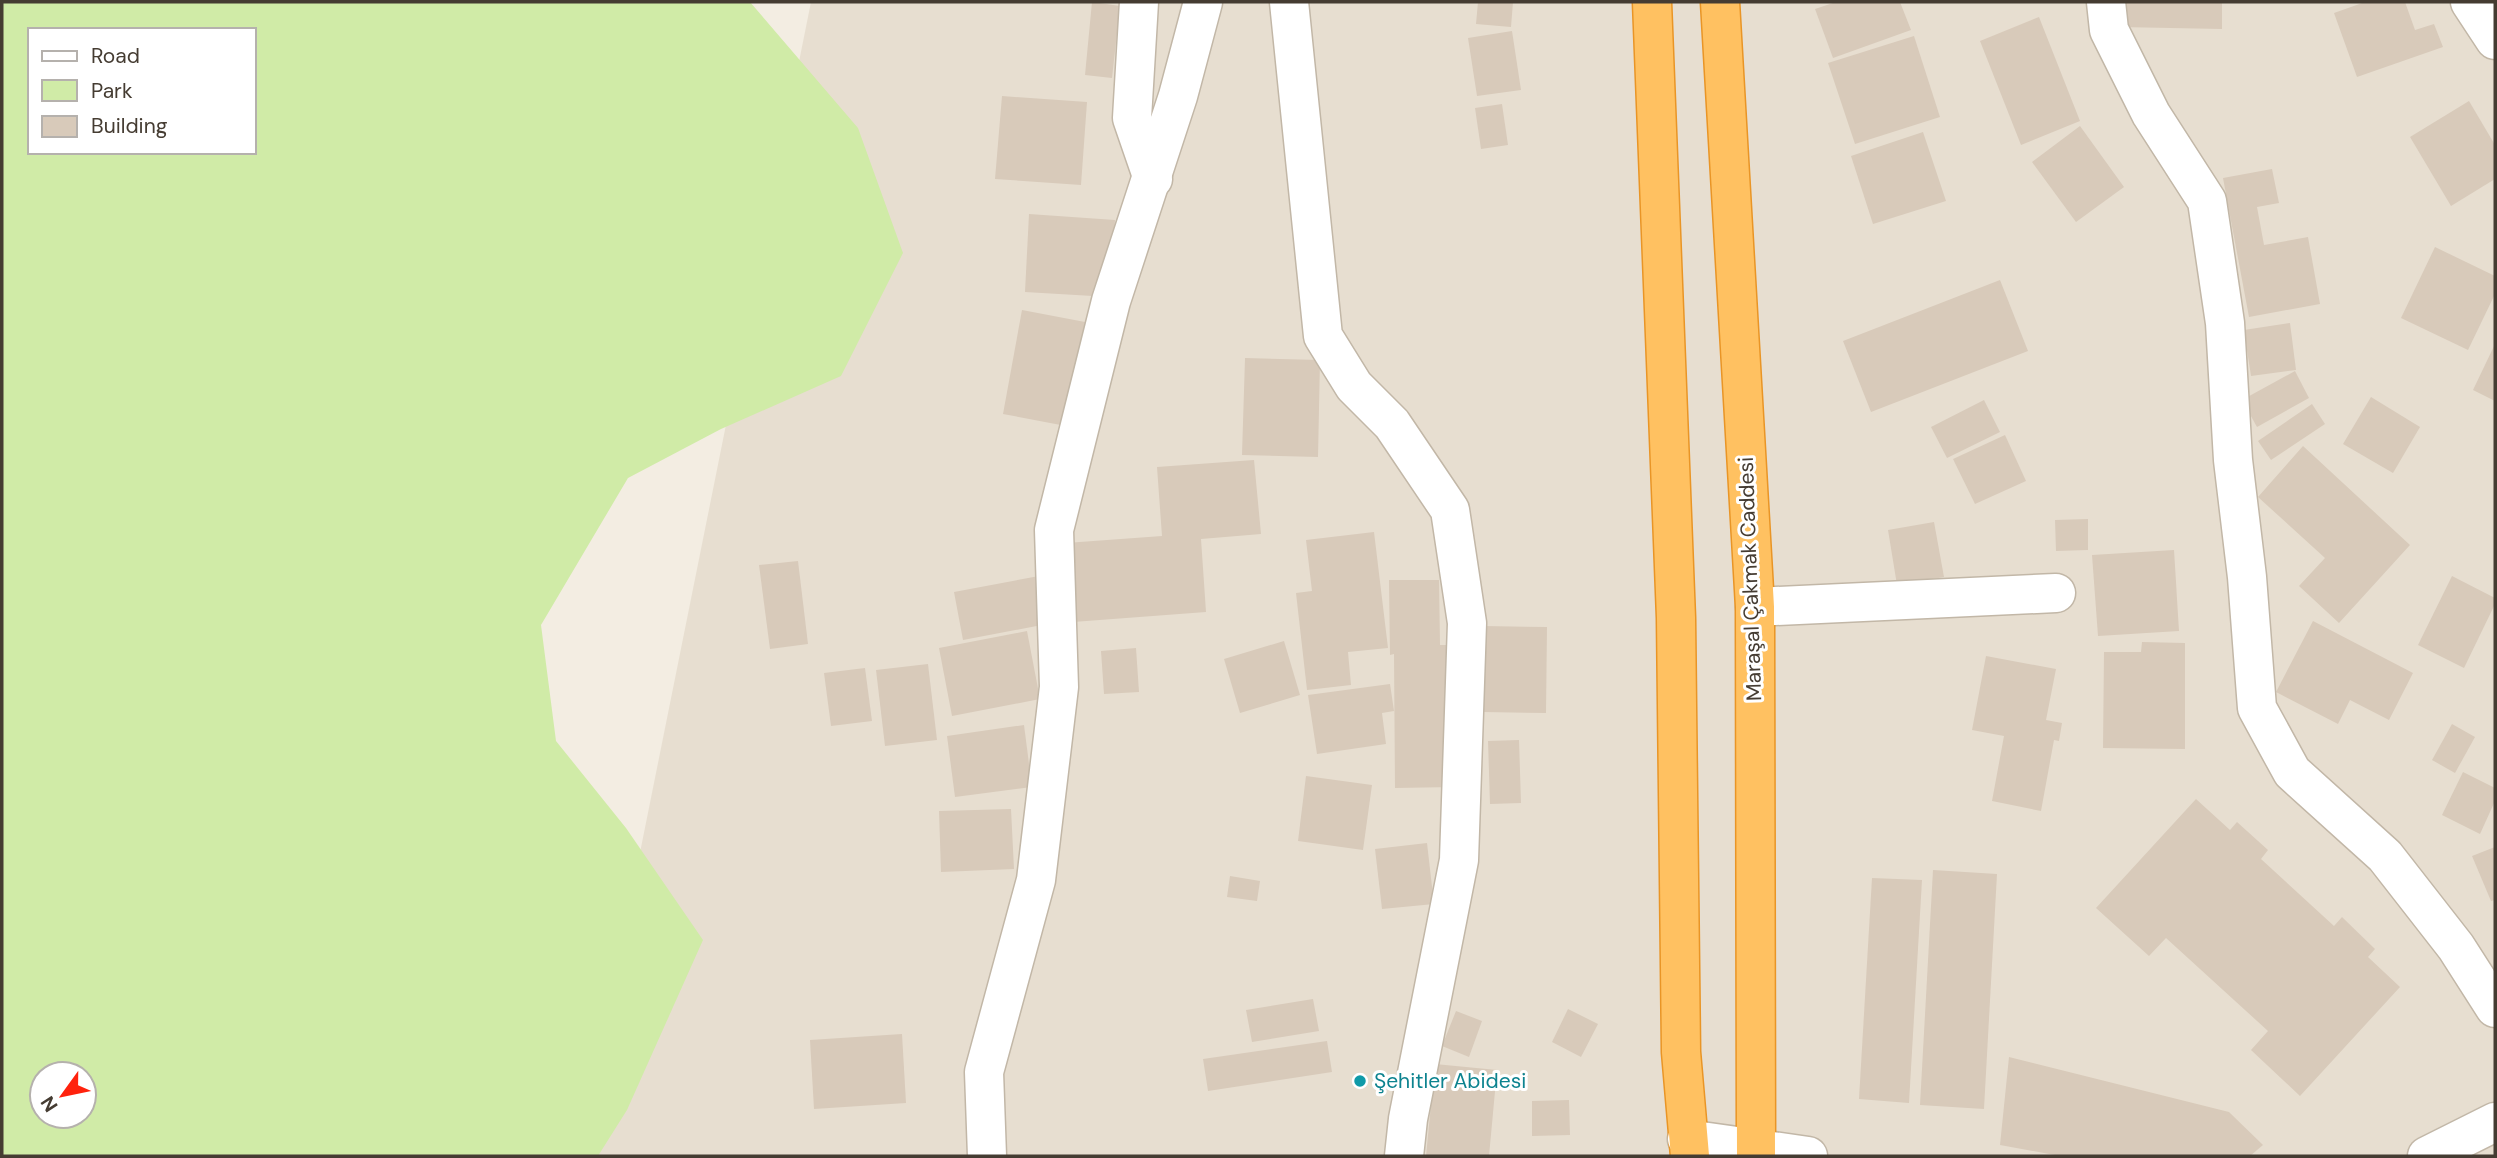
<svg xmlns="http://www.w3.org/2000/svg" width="2497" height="1158" viewBox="0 0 2497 1158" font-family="'DM Sans',sans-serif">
	<rect width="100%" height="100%" fill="#f3ede2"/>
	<polygon fill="#e7ded0" points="811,2 2495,2 2495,1156 579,1156"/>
	<path fill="#d0eba7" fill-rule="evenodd" d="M2,2H750L858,128L903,253L841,376L721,429L628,478L541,625L556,741L626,828L703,940L627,1110L598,1156H2ZM30,30H254V152H30ZM42,1074H84V1116H42Z"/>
	<g fill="#d8caba">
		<polygon points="1092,2 1120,6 1112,78 1085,75"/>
		<polygon points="1478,2 1513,2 1511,27 1476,24"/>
		<polygon points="1836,2 1900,2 1911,30 1833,58 1815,9"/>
		<polygon points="2119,2 2222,2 2222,29 2119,27"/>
		<polygon points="2365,2 2405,2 2415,30 2434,24 2443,47 2357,77 2334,13"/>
		<polygon points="2039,17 2080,121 2021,145 1980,41"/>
		<polygon points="1512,31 1521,90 1477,96 1468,38"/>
		<polygon points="1914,36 1940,117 1855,144 1828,63"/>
		<polygon points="1002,96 1087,102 1081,185 995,179"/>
		<polygon points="2469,101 2495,145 2495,179 2451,206 2410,137"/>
		<polygon points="1502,104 1508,145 1481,149 1475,108"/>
		<polygon points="2080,126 2124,187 2076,222 2032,162"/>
		<polygon points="1923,132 1946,201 1873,224 1851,156"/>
		<polygon points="2272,169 2279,203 2257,207 2264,245 2308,237 2320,304 2249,317 2223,178"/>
		<polygon points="1029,214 1115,220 1110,297 1025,292"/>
		<polygon points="2435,247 2495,276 2495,294 2468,350 2401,318"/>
		<polygon points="2000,280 2028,351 1871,412 1843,341"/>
		<polygon points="1022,310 1085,322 1066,426 1003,414"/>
		<polygon points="2290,323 2296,370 2251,376 2244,330"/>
		<polygon points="2495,344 2495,401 2473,390"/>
		<polygon points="1245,358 1320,360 1318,457 1242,455"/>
		<polygon points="2295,371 2309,398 2257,427 2242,400"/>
		<polygon points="2371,397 2420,427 2393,473 2343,444"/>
		<polygon points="1984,400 2000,432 1947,458 1931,427"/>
		<polygon points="2312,404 2325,424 2271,460 2258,441"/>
		<polygon points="2005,435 2026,481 1975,504 1953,459"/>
		<polygon points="2303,446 2410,545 2339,623 2299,586 2325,558 2258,497"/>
		<polygon points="1254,460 1261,534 1201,539 1206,612 1073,622 1066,543 1162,536 1157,467"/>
		<polygon points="2088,519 2088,550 2056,551 2055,520"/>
		<polygon points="1934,522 1944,577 1897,585 1888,530"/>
		<polygon points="1374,532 1388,648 1348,652 1351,685 1307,690 1296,593 1312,591 1306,540"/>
		<polygon points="2174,550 2179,631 2098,636 2092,555"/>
		<polygon points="798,561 808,644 770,649 759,565"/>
		<polygon points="1039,576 1047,624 963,640 954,592"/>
		<polygon points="2452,576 2495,598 2495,604 2464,668 2418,645"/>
		<polygon points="1389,580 1439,580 1440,645 1453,645 1454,787 1395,788 1394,654 1390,655"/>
		<polygon points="2313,621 2413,673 2389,720 2350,700 2338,724 2276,692"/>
		<polygon points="1483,626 1547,627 1546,713 1483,712"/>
		<polygon points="1027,631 1040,699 952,716 939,648"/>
		<polygon points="1284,641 1300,695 1240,713 1224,659"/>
		<polygon points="2142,642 2185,643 2185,749 2103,748 2104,652 2141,652"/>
		<polygon points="1136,648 1139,692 1104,694 1101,651"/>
		<polygon points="1986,656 2056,669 2046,720 2062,723 2059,741 2054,740 2041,811 1992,801 2004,736 1972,730"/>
		<polygon points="928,664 937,740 885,746 876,670"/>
		<polygon points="865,668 872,721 831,726 824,673"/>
		<polygon points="1390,684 1394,711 1382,713 1386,744 1317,754 1308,695"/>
		<polygon points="2452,724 2475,737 2455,773 2432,760"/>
		<polygon points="1024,725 1032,787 955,797 947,736"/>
		<polygon points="1519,740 1521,803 1490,804 1488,741"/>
		<polygon points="2463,772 2495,788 2495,801 2480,834 2442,815"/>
		<polygon points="1306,776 1372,785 1363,850 1298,841"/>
		<polygon points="2196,799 2230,830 2237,822 2268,850 2261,859 2334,926 2342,917 2375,949 2368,957 2400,987 2300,1096 2251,1050 2268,1031 2166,938 2149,956 2096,908"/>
		<polygon points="1011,809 1014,869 941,872 939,811"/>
		<polygon points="1427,843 1434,904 1382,909 1375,849"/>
		<polygon points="2495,847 2495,900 2491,901 2472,856"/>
		<polygon points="1933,870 1997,874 1984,1109 1920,1105"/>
		<polygon points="1230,876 1260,881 1257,901 1227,897"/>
		<polygon points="1872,878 1922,880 1909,1103 1859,1099"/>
		<polygon points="1313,999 1319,1031 1252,1042 1246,1010"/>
		<polygon points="1568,1009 1598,1024 1581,1057 1552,1042"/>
		<polygon points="1456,1011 1482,1021 1469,1057 1442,1046"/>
		<polygon points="902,1034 906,1103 814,1109 810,1040"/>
		<polygon points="1327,1041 1332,1072 1208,1091 1203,1059"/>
		<polygon points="2009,1057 2229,1112 2263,1145 2250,1156 2060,1156 2000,1145"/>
		<polygon points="1435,1064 1497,1070 1489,1156 1426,1156"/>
		<polygon points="1569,1100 1570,1135 1532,1136 1532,1101"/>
	</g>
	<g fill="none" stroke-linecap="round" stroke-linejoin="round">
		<g stroke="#c2b7a7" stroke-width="41">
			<g id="minor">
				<polyline points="1139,2 1132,118 1153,179"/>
				<polyline points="1289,2 1323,336 1354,386 1392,424 1450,510 1467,623 1459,860 1408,1119 1404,1156"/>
				<polyline points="2106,2 2109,30 2151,114 2207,201 2225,323 2233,460 2247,577 2257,708 2292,772 2385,856 2456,947 2495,1008"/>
				<polyline points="2470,2 2495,40"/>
				<polyline points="1755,607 2056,593"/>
				<polyline points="1687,1139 1808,1156"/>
				<polyline points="987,1156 984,1072 1036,880 1059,687 1054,530 1111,301 1178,96 1203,2"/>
				<polyline points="2427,1156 2495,1122"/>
			</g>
		</g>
		<g stroke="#e99526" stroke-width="41">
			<g id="highway">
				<polyline points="1652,2 1676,618 1681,1052 1690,1156"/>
				<polyline points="1720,2 1755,607 1756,1156"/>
			</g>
		</g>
		<use href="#minor" stroke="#fff" stroke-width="38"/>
		<use href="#highway" stroke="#ffc161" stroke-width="38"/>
	</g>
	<circle fill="#0f9aa8" stroke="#fff" stroke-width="2.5" cx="1360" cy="1081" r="7"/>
	<g text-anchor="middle" stroke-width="6" stroke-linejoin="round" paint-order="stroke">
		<g font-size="21" fill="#453c32" stroke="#fff">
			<text transform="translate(1750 579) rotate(-92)" y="7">Maraşal Çakmak Caddesi</text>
		</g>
		<g font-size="21" fill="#0d838f" stroke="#fff" text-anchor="start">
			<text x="1374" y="1088">Şehitler Abidesi</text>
		</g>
	</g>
	<rect width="2497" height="1158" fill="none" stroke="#453c32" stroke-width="7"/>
	<rect x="28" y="28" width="228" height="126" fill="#ffffff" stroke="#b5b1ad" stroke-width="2"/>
	<rect x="42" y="51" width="35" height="10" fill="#ffffff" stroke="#b5b1ad" stroke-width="2"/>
	<text x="91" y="63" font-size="21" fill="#453c32">Road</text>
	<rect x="42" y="80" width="35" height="21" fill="#d0eba7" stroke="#b5b1ad" stroke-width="2"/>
	<text x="91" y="98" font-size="21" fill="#453c32">Park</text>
	<rect x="42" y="116" width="35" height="21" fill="#d8caba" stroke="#b5b1ad" stroke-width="2"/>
	<text x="91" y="133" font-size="21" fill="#453c32">Building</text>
	<g transform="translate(63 1095) rotate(237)"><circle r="33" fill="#ffffff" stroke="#b5b1ad" stroke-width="2"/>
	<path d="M0-5L12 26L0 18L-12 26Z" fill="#ff220d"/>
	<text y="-10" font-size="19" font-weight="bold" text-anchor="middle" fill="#453c32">N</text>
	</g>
</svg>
